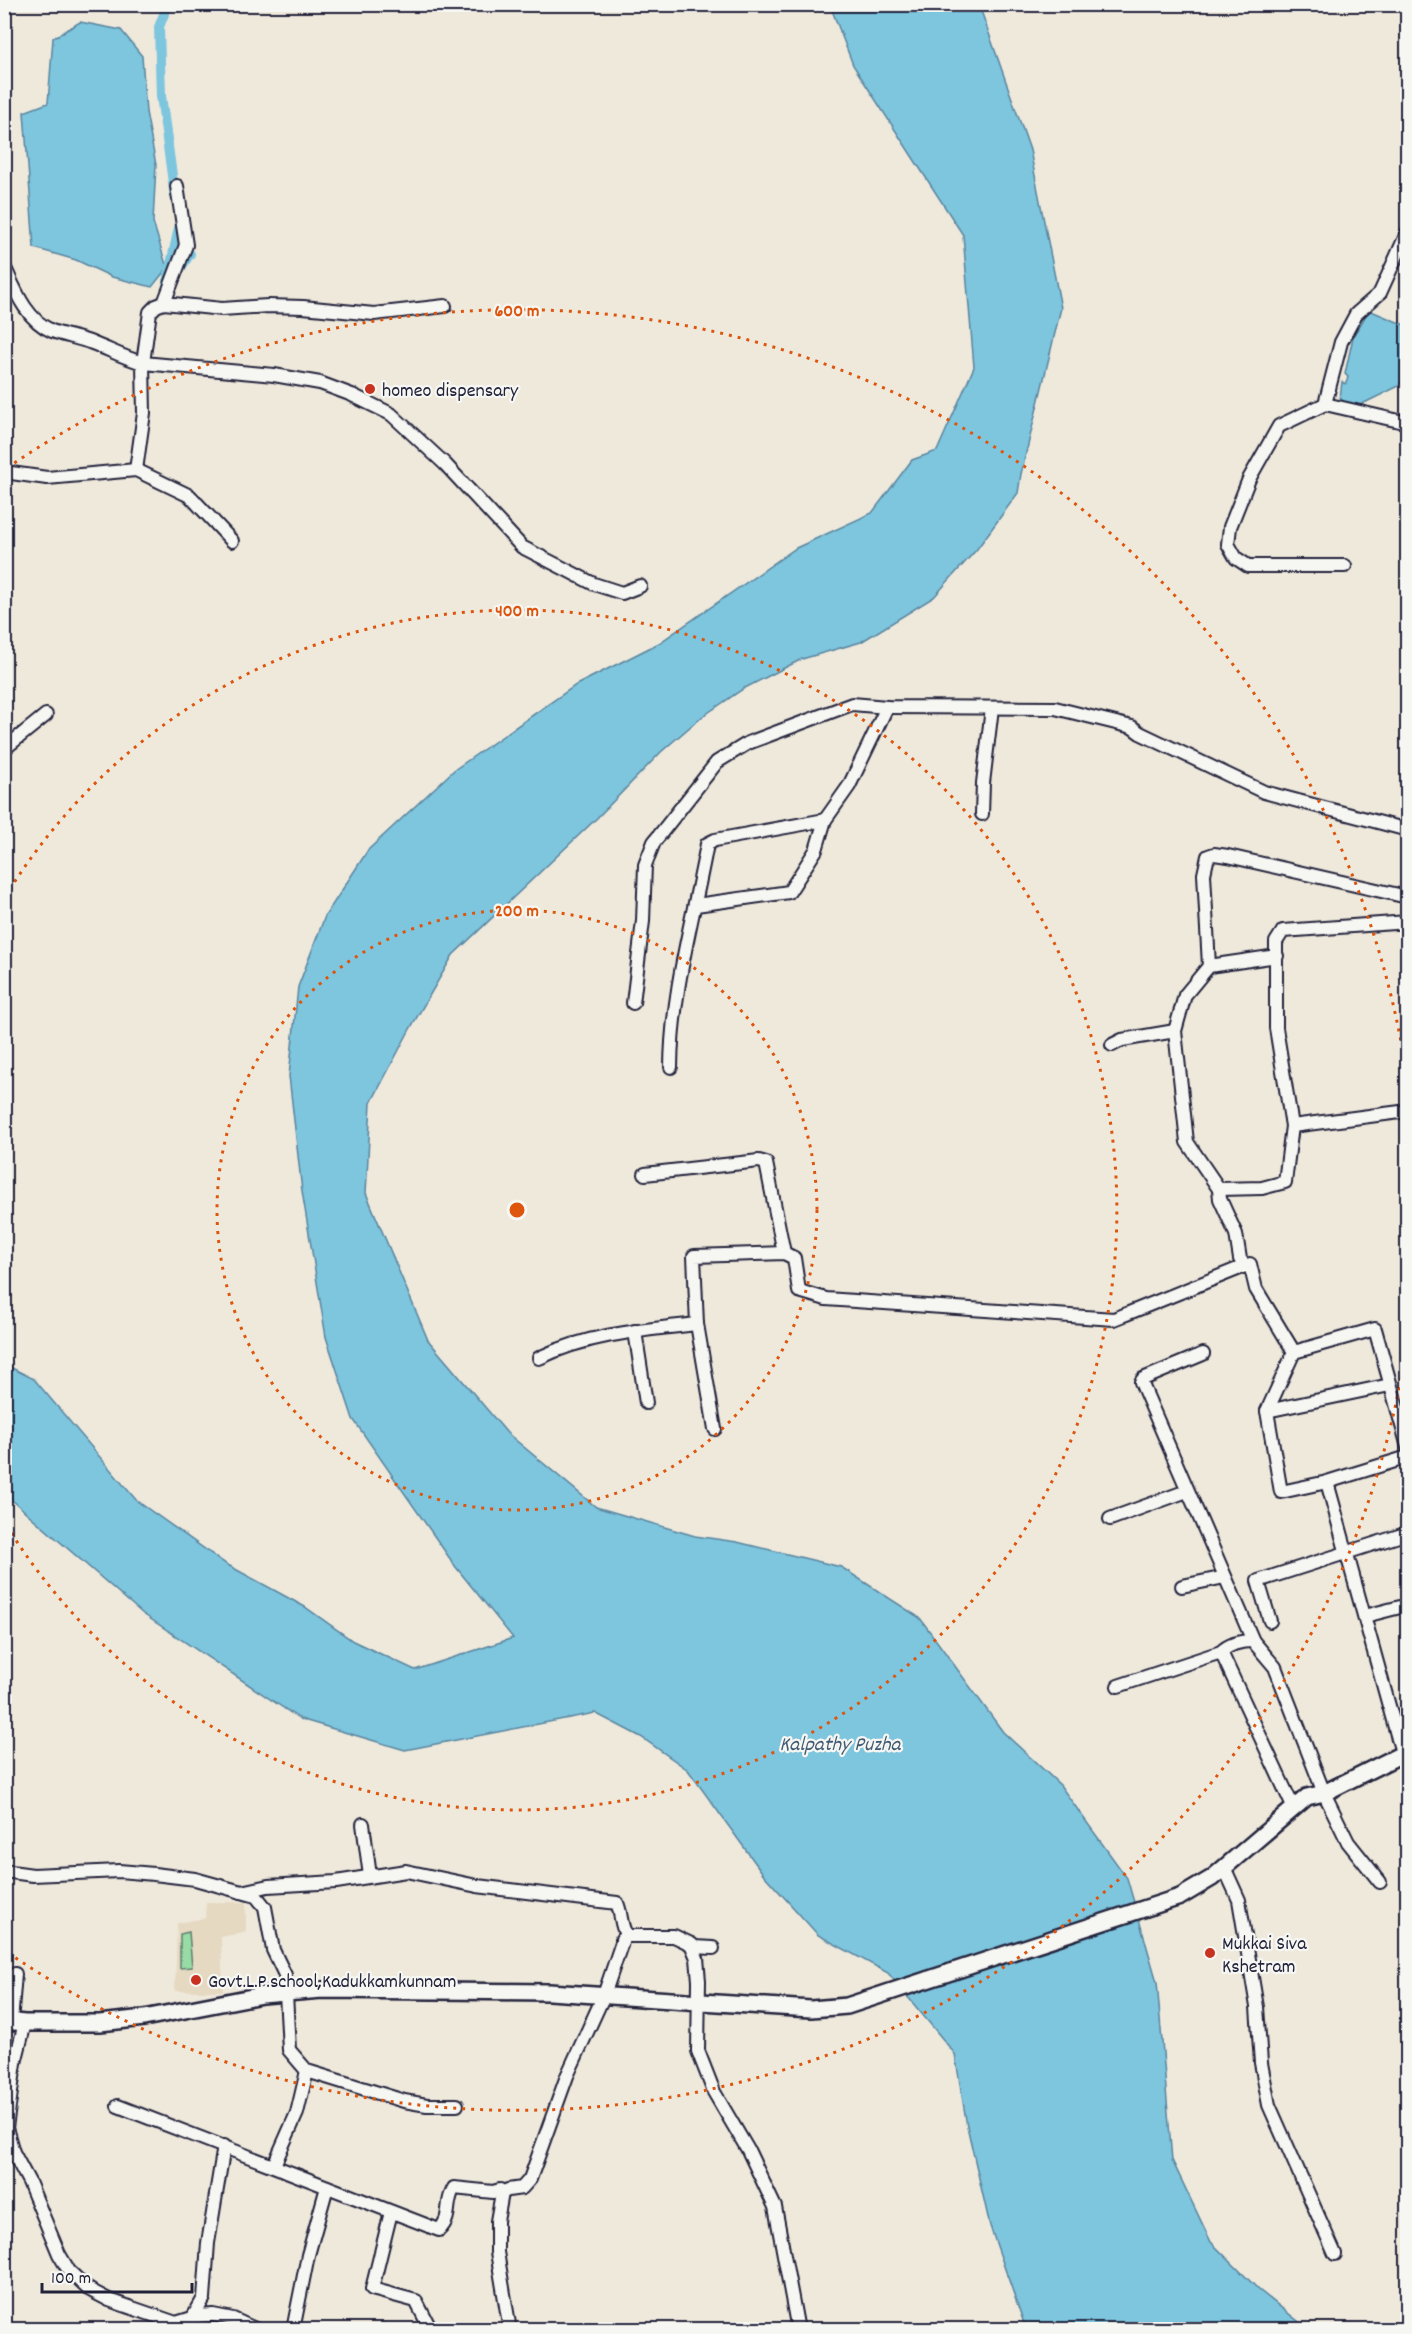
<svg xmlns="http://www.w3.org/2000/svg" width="1412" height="2334" viewBox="0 0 1412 2334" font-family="Dekko,sans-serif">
	<rect width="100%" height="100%" fill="#efe9dc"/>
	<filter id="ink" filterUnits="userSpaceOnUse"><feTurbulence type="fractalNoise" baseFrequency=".0167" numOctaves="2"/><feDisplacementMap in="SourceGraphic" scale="12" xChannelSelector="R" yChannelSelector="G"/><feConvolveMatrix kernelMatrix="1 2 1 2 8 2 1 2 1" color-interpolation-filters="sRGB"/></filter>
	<g filter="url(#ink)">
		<polygon fill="#e6d9c2" points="206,1902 246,1902 246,1932 221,1937 223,1991 175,1991 177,1923 205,1918"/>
		<polygon fill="#99dba5" stroke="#5e7e70" stroke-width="1.5" points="189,1932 192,1967 180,1968 180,1934"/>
		<g fill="#7ec5de" stroke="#59849d" stroke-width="1.5">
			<polygon points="830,5 979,5 1030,150 1061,308 1021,474 1018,493 977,549 934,597 861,642 802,659 743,689 699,719 661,752 597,818 453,955 410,1029 371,1103 366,1193 428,1340 507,1433 596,1507 695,1536 737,1542 841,1567 920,1618 1003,1732 1060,1785 1127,1878 1157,1982 1172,2160 1211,2242 1259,2290 1308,2329 1026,2329 990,2226 967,2126 955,2054 888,1973 818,1935 764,1875 688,1770 641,1737 595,1713 405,1750 300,1719 143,1614 5,1494 4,1364 34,1379 137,1501 226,1564 305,1607 353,1641 415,1670 513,1638 455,1566 353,1419 326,1337 302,1191 289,1076 298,987 325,916 368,850 454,770 576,685 659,643 796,548 872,513 912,460 937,451 974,367 963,235 853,65"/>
			<polygon points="80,22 121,30 142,56 146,112 156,165 153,222 167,268 152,287 112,277 76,260 34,248 24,112 48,103 53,38"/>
			<polygon points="1369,310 1407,326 1407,369 1399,386 1352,409 1340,398 1342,382 1346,384 1348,377 1345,374 1353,337"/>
		</g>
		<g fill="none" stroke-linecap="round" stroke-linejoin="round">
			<g stroke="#7ec5de" stroke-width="10">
				<polyline points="172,4 166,9 159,27 161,96 175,197"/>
				<polyline points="180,269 190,254"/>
				<polyline points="167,282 180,223 179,219"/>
			</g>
			<g stroke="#22223b" stroke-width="16">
				<g id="minor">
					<path d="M4,266C15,290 26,320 52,331C65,336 80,338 92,343C110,350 125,358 143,363L274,375L320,383L352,395L391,414L445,464L522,547L594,584L622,593L640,586"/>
					<polyline points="164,303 186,245 177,186"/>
					<polyline points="1325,404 1341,342 1356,314 1380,293 1408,231"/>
					<polyline points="136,470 144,413 143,363 150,312 156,306 164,303 222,309 268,306 303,307 374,314 445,306"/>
					<polyline points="4,472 47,478 136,470 190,496 232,541"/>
					<polyline points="1345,566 1248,566 1236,558 1228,544 1230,527 1249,479 1279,426 1325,404 1408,423"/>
					<polyline points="4,749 46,715"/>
					<polyline points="982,814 983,783 992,708"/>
					<polyline points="696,905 789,892 816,850 825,820 849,786 887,707"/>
					<polyline points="1209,966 1204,874 1208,856 1214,854 1228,856 1403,896 1408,894"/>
					<polyline points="633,1003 643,921 645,865 654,842 717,762 748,743 852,704 887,707 1055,708 1132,727 1140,733 1264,792 1408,830"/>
					<polyline points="1112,1045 1122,1040 1175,1031"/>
					<path d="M671,1067C672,989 693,920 707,844L715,840L825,820"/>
					<polyline points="1292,1126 1408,1111"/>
					<polyline points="645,1174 759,1161 766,1163 784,1253"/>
					<polyline points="1219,1189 1262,1188 1285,1182 1292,1126 1276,1028 1276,942 1283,931 1408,922"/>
					<polyline points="1245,1266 1240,1259 1236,1234 1220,1199 1219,1189 1187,1142 1175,1031 1185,995 1209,966 1277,956"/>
					<polyline points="635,1331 646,1403"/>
					<polyline points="1203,1354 1143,1379 1141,1382 1253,1641 1275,1667 1324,1793 1348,1842 1380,1882"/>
					<path d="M539,1358C589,1334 642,1330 697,1324"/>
					<polyline points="1267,1411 1390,1385"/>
					<polyline points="715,1429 697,1324 694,1256 784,1253 794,1258 799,1291 826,1299 1114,1319 1250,1264 1256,1289 1294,1352"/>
					<polyline points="1408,1447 1375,1329 1294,1352 1267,1411 1281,1492 1327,1482 1408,1457"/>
					<polyline points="1327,1482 1402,1753"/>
					<polyline points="1110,1519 1187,1491"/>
					<polyline points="1182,1586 1225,1577"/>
					<polyline points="1365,1616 1408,1605"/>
					<polyline points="1270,1621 1258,1581 1408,1533"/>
					<polyline points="1221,1652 1294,1809"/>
					<path d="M1118,1686L1221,1652C1230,1643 1241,1641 1253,1641"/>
					<polyline points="363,1824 370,1876"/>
					<polyline points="1224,1867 1239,1900 1257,2007 1261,2063 1269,2105 1335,2254"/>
					<polyline points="4,1871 33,1875 119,1871 154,1874 195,1879 256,1896 265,1907 273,1950 285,1975 289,2050 307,2071 404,2101 427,2105 457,2105"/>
					<path d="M241,1892L268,1886L336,1882L406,1871L477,1886L617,1903C622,1914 620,1926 627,1936H674L691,1944L697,1958L699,1981L698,2051L714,2092L748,2150L775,2207L798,2330"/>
					<polyline points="691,1944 695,1947 713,1948"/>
					<polyline points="11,2022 15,1974"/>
					<polyline points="25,2023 15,2063 6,2128 13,2152 29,2182 59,2254 69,2271 88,2289 109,2300 176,2323 199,2316 213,2315 233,2319 257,2330"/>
					<path d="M118,2106L439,2230C453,2217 444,2204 454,2188L493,2192L500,2190"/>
					<polyline points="274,2165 297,2113 307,2071"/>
					<polyline points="391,2212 372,2289 416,2301 431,2330"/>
					<polyline points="192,2319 204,2298 208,2243 224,2146"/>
					<polyline points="293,2330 308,2255 327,2187"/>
					<polyline points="510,2330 497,2252 497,2221 502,2193 508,2190 522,2188 530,2179 567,2076 604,1995 622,1942 622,1939"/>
				</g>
			</g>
			<g stroke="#22223b" stroke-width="20">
				<polyline id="major" points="4,2021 25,2023 100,2023 144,2018 262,1995 322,1990 549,1992 811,2009 847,2006 1180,1897 1212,1878 1307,1797 1324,1793 1408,1751"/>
			</g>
			<use href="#minor" stroke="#f6f6f2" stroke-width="12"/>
			<use href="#major" stroke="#f6f6f2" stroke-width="15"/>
		</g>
	</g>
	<g fill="none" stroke="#de560e" stroke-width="3" stroke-dasharray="3 6">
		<circle cx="517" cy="1210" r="300"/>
		<path d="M5 897A600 600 0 1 1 5 1523"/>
		<path d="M1407 1343A900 900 0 0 1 7 1952M7 468A900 900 0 0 1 1407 1077"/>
	</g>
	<g fill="#c8321e" stroke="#f6f6f2" stroke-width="2">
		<circle cx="370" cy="389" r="6"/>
		<circle cx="1210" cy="1953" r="6"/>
		<circle cx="196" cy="1980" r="6"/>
	</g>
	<g text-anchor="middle" stroke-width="4.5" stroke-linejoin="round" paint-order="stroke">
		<g font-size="20" fill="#22223b" stroke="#f6f6f2" text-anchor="start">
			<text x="382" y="396">homeo dispensary</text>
			<text x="1222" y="1949">Mukkai Siva<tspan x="1222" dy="23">Kshetram</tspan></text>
			<text x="208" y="1987">Govt.L.P.school,Kadukkamkunnam</text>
		</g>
		<g font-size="21" font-style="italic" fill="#425b74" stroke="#f6f6f2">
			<text x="840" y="1750">Kalpathy Puzha</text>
		</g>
	</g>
	<circle cx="517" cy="1210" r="9" fill="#de560e" stroke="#f6f6f2" stroke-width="3"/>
	<g font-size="18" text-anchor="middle" font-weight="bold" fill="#de560e" stroke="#f6f6f2" stroke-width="4.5" stroke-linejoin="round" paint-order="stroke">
		<text x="517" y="316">600 m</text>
		<text x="517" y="616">400 m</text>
		<text x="517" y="916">200 m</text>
	</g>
	<rect width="1412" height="2334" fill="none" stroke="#f6f6f2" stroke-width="24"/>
	<rect x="12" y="12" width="1388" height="2310" fill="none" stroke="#22223b" stroke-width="2" filter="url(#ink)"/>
	<path d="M42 2283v9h150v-9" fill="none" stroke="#22223b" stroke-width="3"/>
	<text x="51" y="2283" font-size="18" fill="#22223b" stroke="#f6f6f2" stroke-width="4.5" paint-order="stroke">100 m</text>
</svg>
